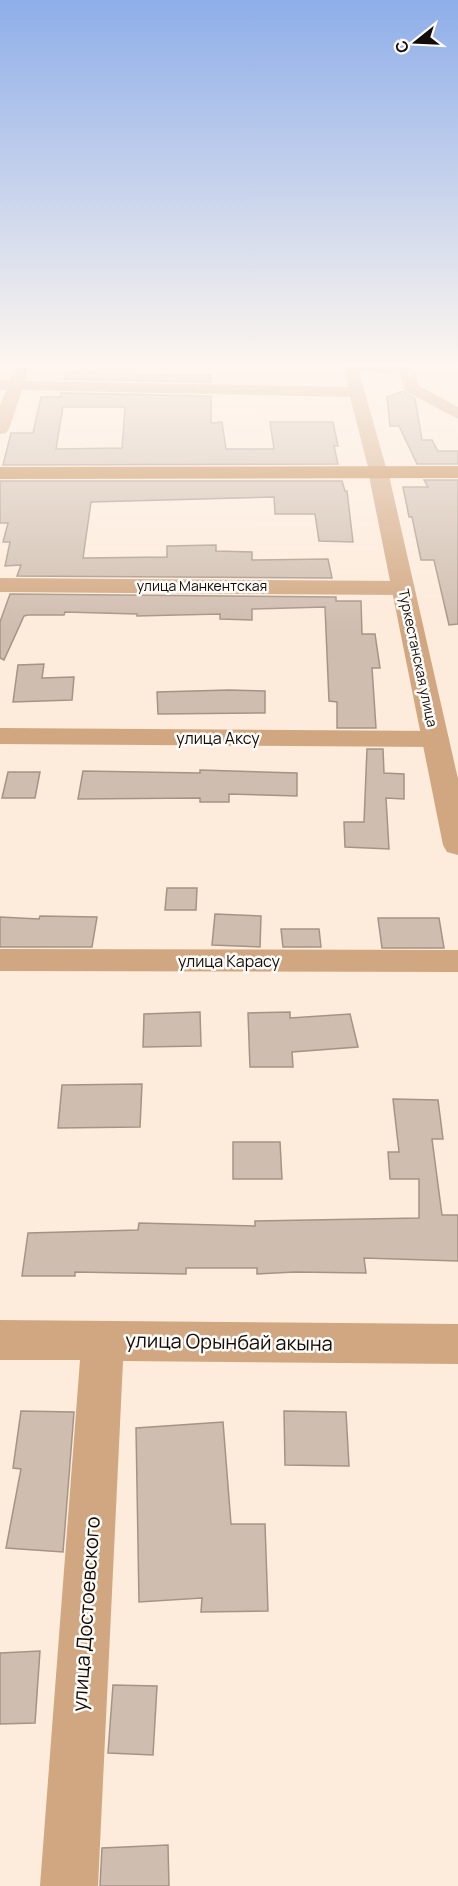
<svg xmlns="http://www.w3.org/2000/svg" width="458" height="1886" viewBox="0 0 458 1886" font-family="Manrope,sans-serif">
	<rect width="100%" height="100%" fill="#fdebdb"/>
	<g fill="#cfbdaf" stroke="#a59486" stroke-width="1.5" fill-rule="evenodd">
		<polygon points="101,366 135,366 133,374 211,375 211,382 64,379 66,372 100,371"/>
		<polygon points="403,391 415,399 422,440 432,440 438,451 458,451 458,464 417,464 399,426 390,426 387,397"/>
		<path d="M61,393L211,396V423L222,422L226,449H274L270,422H333L338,446H334L338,464L3,465L11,433H33L41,397H61ZM63,407H125L122,448L56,449Z"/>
		<polygon points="424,480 458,480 458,624 449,625 434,560 421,560 412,517 409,517 403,487 428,487"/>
		<polygon points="0,481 342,481 345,491 347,491 353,542 319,541 315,514 275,514 274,497 91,502 83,558 167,557 167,546 216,545 216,551 252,552 252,560 328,559 332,578 17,576 21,565 5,566 10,542 3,542 8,523 0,523"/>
		<polygon points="10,594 336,597 336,601 361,601 362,634 375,634 380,668 372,668 376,728 337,728 337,702 329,701 325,607 252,609 252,620 220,619 220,614 137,616 137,614 65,612 64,615 28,615 24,616 4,660 0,658 0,622"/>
		<polygon points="44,664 42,678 74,677 72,700 13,702 18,665"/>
		<polygon points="229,690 265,691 265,713 158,714 157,692"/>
		<polygon points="367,749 383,749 384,773 404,774 404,799 386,798 389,849 345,847 344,822 364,822"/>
		<polygon points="200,770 297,773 297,796 229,794 229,802 200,802 200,798 78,799 83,771 200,773"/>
		<polygon points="8,772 40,772 35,798 2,798"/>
		<polygon points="167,888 197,888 196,910 165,910"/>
		<polygon points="215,914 261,916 260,947 212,945"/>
		<polygon points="40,916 97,917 92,947 0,947 0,917 39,919"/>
		<polygon points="378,918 439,918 444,948 382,948"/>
		<polygon points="281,929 319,929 321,947 283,947"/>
		<polygon points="200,1012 201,1046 143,1047 144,1014"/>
		<polygon points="290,1012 290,1018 350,1014 358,1047 292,1052 293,1067 250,1067 248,1013"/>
		<polygon points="142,1084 140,1127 58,1128 62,1085"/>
		<polygon points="393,1099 438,1100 443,1139 432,1139 442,1215 458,1215 458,1261 364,1258 366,1273 295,1272 257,1274 257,1268 186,1268 186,1274 75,1272 75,1276 22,1276 28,1233 138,1230 139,1223 255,1226 255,1221 419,1218 419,1179 390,1179 388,1152 399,1152"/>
		<polygon points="233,1142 280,1142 282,1179 233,1179"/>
		<polygon points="21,1411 74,1412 63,1552 6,1548 21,1469 13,1468"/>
		<polygon points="284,1411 346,1412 349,1466 285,1465"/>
		<polygon points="223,1422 231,1524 265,1524 268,1611 201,1612 202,1598 139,1602 136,1428"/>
		<polygon points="40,1651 35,1723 0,1724 0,1653"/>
		<polygon points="113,1685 157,1686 153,1755 108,1753"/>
		<polygon points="168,1845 169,1886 100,1886 102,1848"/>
	</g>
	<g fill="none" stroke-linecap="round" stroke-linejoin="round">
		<g fill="#d1a781" fill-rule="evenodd">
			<polygon points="15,366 29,366 25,381 348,387 344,373 346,370 342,366 407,366 415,371 419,386 458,407 458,419 405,391 400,375 359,372 387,471 385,475 371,475 369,471 350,397 22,390 9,429 6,433 0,434 0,405 6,390 0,390 0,380 9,380"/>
			<polygon points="0,578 403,581 411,583 414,588 411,593 403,595 0,592"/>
			<polygon points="0,728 436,731 445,733 449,739 445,745 436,747 0,744"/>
			<polygon points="0,949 458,950 458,972 0,971"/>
			<polygon points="0,1320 458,1324 458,1364 123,1361 98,1886 40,1886 80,1360 0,1360"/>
		</g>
		<polygon fill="#d1a781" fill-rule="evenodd" points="378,465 385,467 388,471 458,779 458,855 447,852 443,845 368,471 371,467"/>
		<polygon fill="#c08247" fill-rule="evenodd" points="458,466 458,478 0,479 0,467"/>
	</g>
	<linearGradient id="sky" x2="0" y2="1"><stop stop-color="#8eaee9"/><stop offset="0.58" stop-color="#fef6ef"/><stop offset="1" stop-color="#fef6ef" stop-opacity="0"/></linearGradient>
	<rect width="458" height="630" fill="url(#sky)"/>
	<g text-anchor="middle" stroke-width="5" stroke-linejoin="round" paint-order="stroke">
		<g font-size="14" fill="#120d08" stroke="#fffbf8">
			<text x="202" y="591">улица Манкентская</text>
			<text transform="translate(418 658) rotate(78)" y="5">Туркестанская улица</text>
		</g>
		<g font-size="16" fill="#120d08" stroke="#fffbf8">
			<text x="218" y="744">улица Аксу</text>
			<text x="229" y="967">улица Карасу</text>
		</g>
		<g font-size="20" fill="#120d08" stroke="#fffbf8">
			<text transform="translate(229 1342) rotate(1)" y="7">улица Орынбай акына</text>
			<text transform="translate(86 1614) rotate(-86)" y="7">улица Достоевского</text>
		</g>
	</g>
	<g transform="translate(416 42) rotate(252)" stroke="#fffbf8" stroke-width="4.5" paint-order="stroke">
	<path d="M0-4.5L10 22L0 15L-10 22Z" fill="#120d08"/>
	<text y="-9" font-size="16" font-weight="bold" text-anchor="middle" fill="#120d08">С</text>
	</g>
</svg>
